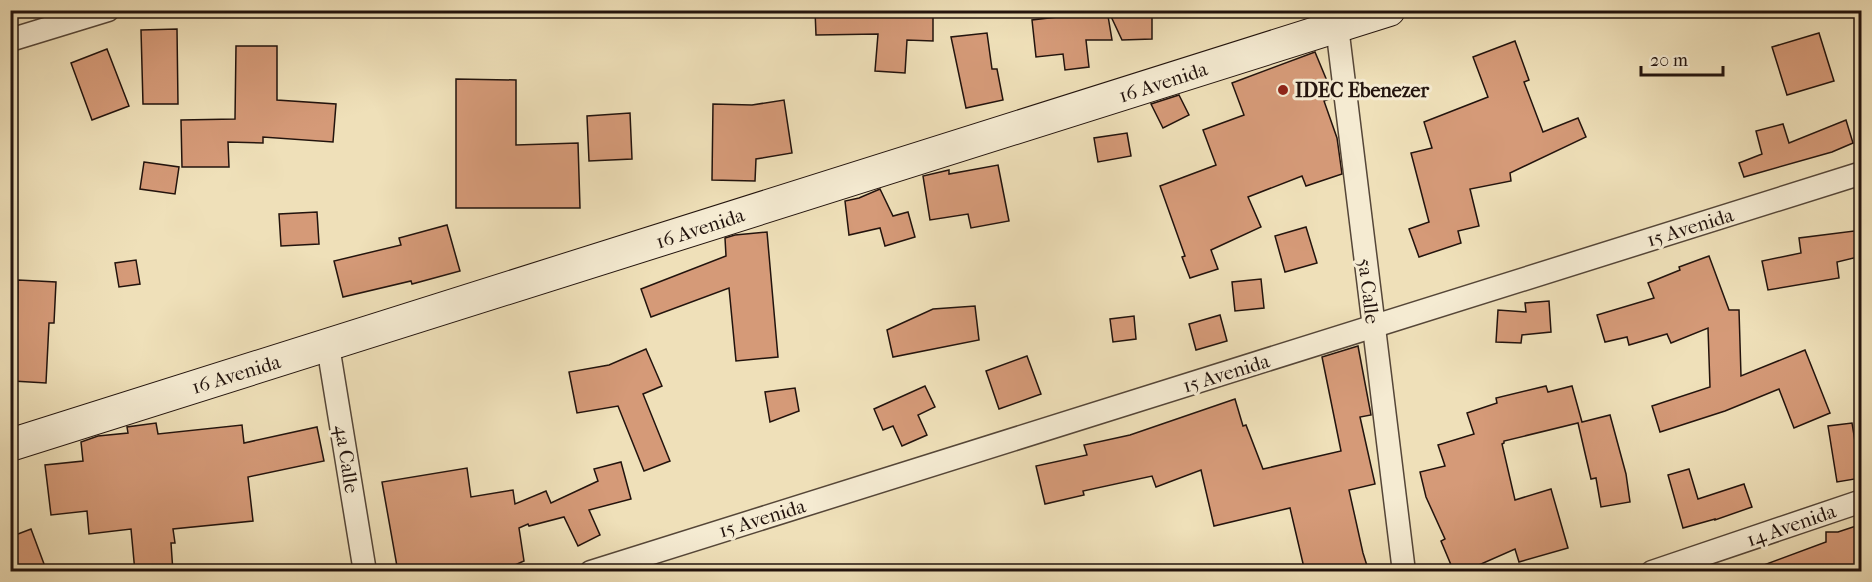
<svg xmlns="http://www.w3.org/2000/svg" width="1872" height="582" viewBox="0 0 1872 582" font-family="'IM FELL French Canon',serif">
	<rect width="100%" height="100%" fill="#efe0b9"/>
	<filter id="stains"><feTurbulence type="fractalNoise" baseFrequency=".00333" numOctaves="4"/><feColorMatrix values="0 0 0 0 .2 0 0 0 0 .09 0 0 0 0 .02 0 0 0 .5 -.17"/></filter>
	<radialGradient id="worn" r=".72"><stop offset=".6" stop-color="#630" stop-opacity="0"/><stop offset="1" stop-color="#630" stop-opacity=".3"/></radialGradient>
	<g fill="#d59a78" stroke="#22130d" stroke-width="1.5">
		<polygon points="815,10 933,10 933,41 907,40 905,73 875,71 878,34 816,35"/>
		<polygon points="1074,10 1107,10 1112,40 1086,40 1089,67 1065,70 1063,54 1036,57 1032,20 1074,15"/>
		<polygon points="1108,10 1152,10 1152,39 1122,40"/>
		<polygon points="177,29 178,104 143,104 141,30"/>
		<polygon points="987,33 992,69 997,69 1003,100 966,108 951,37"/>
		<polygon points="1819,33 1834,81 1787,95 1772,47"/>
		<polygon points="1515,41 1529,80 1524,82 1543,132 1578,118 1586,137 1510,173 1511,181 1470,189 1479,226 1458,231 1461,243 1419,257 1409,229 1429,222 1411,153 1432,148 1424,122 1488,97 1473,57"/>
		<polygon points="236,46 277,46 277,100 336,104 333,142 263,137 263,143 228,142 229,167 182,167 181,120 235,119"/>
		<polygon points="107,49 129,106 92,120 71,63"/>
		<polygon points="1315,52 1332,93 1332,98 1324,101 1337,138 1342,174 1306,186 1302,176 1248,197 1261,227 1211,250 1218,269 1190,278 1182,257 1185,256 1160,186 1216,165 1203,130 1244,115 1232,83"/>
		<polygon points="456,79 516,80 516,145 578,143 580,208 456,208"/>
		<polygon points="1179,95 1189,115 1163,128 1151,104"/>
		<polygon points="784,100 792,153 756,159 755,181 712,180 713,104 752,105"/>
		<polygon points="630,113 632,159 589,161 587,116"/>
		<polygon points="1846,120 1853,143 1832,152 1744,177 1739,163 1762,154 1756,131 1783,124 1789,143"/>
		<polygon points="1127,133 1131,156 1098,162 1094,138"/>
		<polygon points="144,162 179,167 175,194 140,189"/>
		<polygon points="998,165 1009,221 971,228 968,214 930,220 923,176 949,170 949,174"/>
		<polygon points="880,189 893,216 908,212 915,237 885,246 880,228 849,235 845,201 859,198"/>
		<polygon points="317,212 319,244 281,246 279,214"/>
		<polygon points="447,225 460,271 412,284 411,281 343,297 334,261 401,245 399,238"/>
		<polygon points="1306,227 1317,263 1285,272 1275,236"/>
		<polygon points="1862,230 1862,256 1837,262 1839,278 1768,290 1762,261 1801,253 1799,238"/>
		<polygon points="767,232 778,357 736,361 729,288 651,317 641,289 726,256 725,238 735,235"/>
		<polygon points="1709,256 1729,310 1739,310 1741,376 1805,350 1830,413 1794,428 1779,389 1725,411 1660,432 1652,406 1710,387 1708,328 1671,343 1667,334 1629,345 1627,337 1605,342 1597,315 1654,298 1648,283 1680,270 1679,267"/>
		<polygon points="136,260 140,284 119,287 115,263"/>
		<polygon points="1261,279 1264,308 1235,311 1232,282"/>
		<polygon points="18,280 56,282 54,323 49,323 46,383 13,381 15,337 17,337"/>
		<polygon points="1549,301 1551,332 1522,335 1521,343 1496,342 1498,310 1526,312 1525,303"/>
		<polygon points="975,306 979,340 893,357 887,330 933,309"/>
		<polygon points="1220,315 1227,341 1196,350 1189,324"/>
		<polygon points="1134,316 1136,339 1113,342 1110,319"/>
		<polygon points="1358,346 1371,415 1360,417 1375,484 1349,490 1363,553 1369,572 1305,572 1290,508 1214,526 1201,470 1156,487 1152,476 1083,491 1084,495 1045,504 1036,466 1087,455 1084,445 1130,435 1235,399 1243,426 1246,425 1263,469 1341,451 1322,357"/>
		<polygon points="646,349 662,386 643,394 670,461 644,471 618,406 577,413 569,372 609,365"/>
		<polygon points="1027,356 1041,394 999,409 986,371"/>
		<polygon points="925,386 935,407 918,415 927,435 902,446 893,426 883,430 874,409"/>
		<polygon points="1546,386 1548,392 1572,386 1582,422 1610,415 1626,474 1630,502 1601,507 1596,478 1591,479 1578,423 1504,441 1504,443 1502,444 1515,500 1551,489 1568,548 1519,562 1515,549 1463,572 1454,572 1441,541 1445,539 1426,497 1420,472 1445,466 1438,445 1474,434 1467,413 1497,403 1496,398"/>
		<polygon points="795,388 799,411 770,422 765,392"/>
		<polygon points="156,423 158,434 242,425 244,443 317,427 324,461 248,477 253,521 173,529 175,543 171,543 173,572 135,572 131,529 89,534 87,511 51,515 45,465 83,461 81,442 98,436 128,433 127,427"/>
		<polygon points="1852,423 1861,478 1837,482 1828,426"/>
		<polygon points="621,462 631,499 589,510 600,535 578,546 564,517 529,526 528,524 519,528 524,561 499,572 398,572 382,482 467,468 471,497 513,490 515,504 546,491 551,503 598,481 594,469"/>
		<polygon points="1689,469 1698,499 1744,484 1752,507 1715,520 1715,519 1683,528 1668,475"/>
		<polygon points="1862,524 1862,572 1753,572 1753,569 1826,542 1826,532 1838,532"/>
		<polygon points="31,529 47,572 10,572 10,537"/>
	</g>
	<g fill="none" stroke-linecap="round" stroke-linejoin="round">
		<g stroke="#554638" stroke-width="25">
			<g id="minor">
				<polyline points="1335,10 1404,572"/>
				<polyline points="10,40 108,10"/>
				<polyline points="328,346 365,572"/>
				<polyline points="591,572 1862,173"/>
				<polyline points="1652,572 1862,501"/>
			</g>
		</g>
		<g stroke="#22130d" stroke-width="34">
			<polyline id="secondary" points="10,445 1389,10"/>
		</g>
		<use href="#minor" stroke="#f5ebd2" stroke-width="22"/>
		<use href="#secondary" stroke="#f5ebd2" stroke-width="32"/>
	</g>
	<circle fill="#8f2418" stroke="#f5ebd2" stroke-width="2" cx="1283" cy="90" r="6"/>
	<g text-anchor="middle" stroke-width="6" stroke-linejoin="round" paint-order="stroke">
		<g font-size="20" fill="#22130d" stroke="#f5ebd2">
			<text transform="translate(1163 82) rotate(-18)" y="7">16 Avenida</text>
			<text transform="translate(1690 227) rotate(-17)" y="7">15 Avenida</text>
			<text transform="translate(700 228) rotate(-18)" y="7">16 Avenida</text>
			<text transform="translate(1369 291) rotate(83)" y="7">5a Calle</text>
			<text transform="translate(1226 373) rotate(-17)" y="7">15 Avenida</text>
			<text transform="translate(236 374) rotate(-17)" y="7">16 Avenida</text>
			<text transform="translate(347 459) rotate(81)" y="7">4a Calle</text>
			<text transform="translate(762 518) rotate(-17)" y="7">15 Avenida</text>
			<text transform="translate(1791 525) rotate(-19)" y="7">14 Avenida</text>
		</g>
		<g font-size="20" font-weight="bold" fill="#22130d" stroke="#f5ebd2" text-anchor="start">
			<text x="1295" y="97">IDEC Ebenezer</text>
		</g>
	</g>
	<rect width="1872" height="582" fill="none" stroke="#efe0b9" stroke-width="36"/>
	<rect x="12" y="12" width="1848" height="558" fill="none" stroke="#22130d" stroke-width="3"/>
	<rect x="18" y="18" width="1836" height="546" fill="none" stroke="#22130d" stroke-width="1.5"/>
	<path d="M1641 66v9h82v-9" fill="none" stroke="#22130d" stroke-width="3"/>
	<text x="1650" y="66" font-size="18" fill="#22130d" stroke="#f5ebd2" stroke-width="4.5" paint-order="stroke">20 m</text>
	<rect width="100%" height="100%" filter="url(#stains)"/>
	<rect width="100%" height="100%" fill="url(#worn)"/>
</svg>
